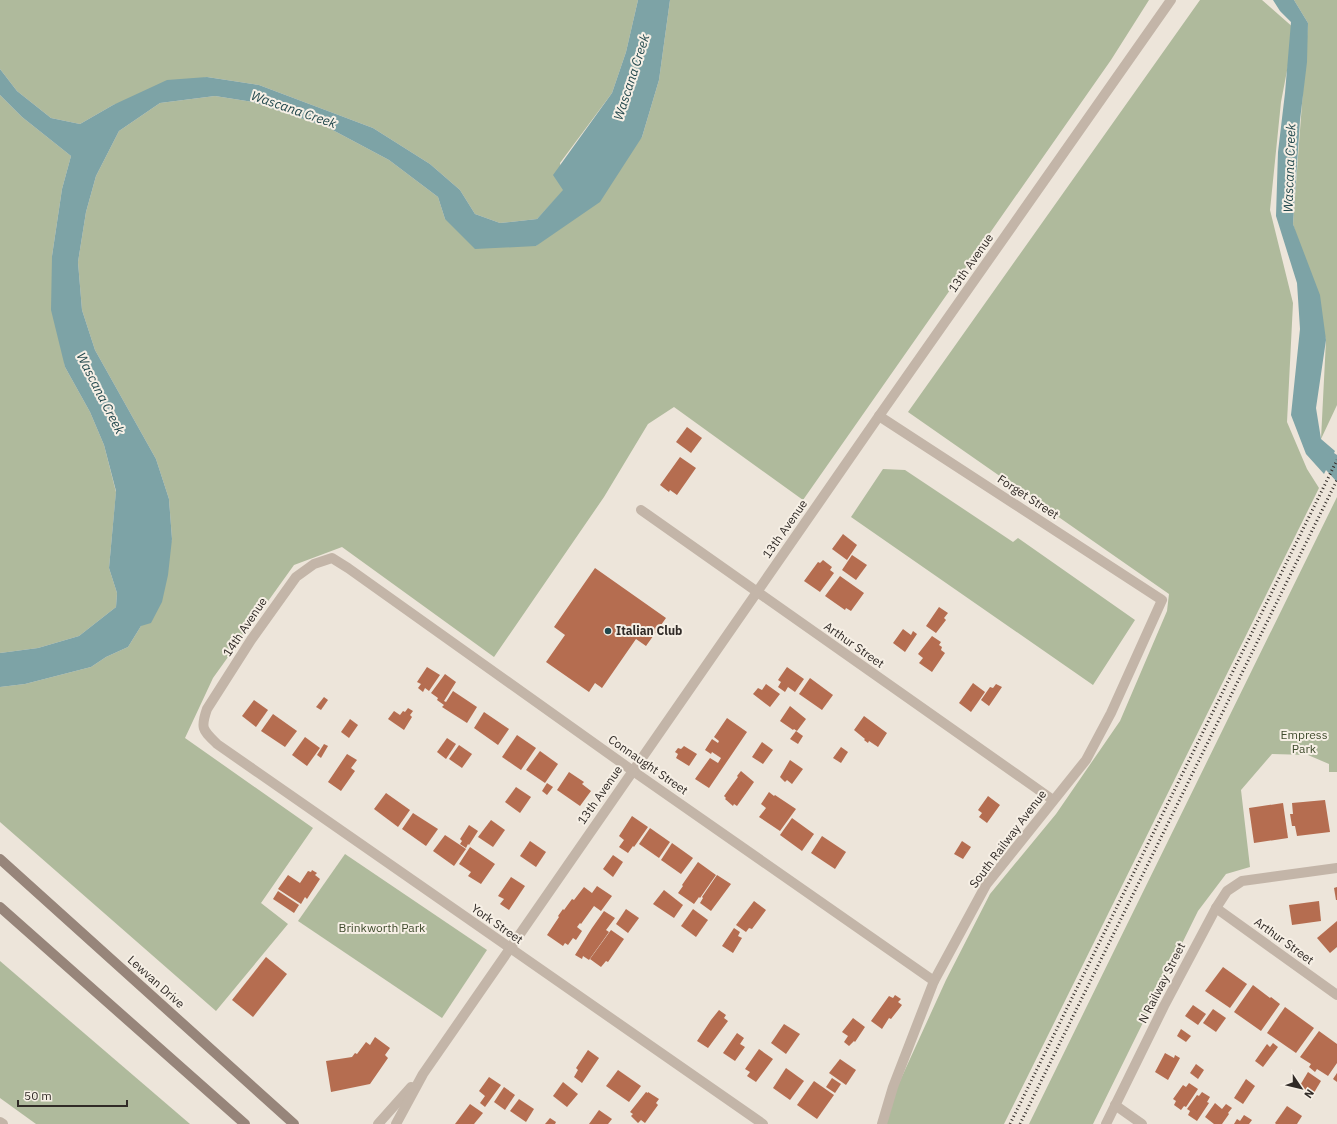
<svg xmlns="http://www.w3.org/2000/svg" width="1337" height="1124" viewBox="0 0 1337 1124" font-family="'IBM Plex Sans',sans-serif">
	<rect width="100%" height="100%" fill="#ede5da"/>
	<g fill="#afba9c">
		<polygon points="0,0 638,0 626,52 612,93 560,163 564,190 537,219 500,223 475,214 460,190 430,164 373,128 259,85 207,77 113,105 80,124 51,118 17,91 0,69"/>
		<polygon points="670,0 1149,0 1111,60 803,500 674,407 648,424 604,497 494,657 342,547 294,565 213,678 185,738 313,828 261,903 288,924 216,1011 0,822 0,687 25,684 91,667 106,657 128,647 141,626 172,539 169,499 156,459 95,350 82,310 78,262 86,212 96,176 119,131 160,103 215,96 253,102 327,127 389,160 438,197 445,219 536,246 642,137 659,80"/>
		<polygon points="1200,0 1262,0 1295,29 1281,102 1270,210 1293,303 1287,422 1307,469 1319,488 1004,1124 885,1124 894,1094 946,980 990,894 1056,814 1120,721 1167,611 1169,594 908,412"/>
		<polygon points="1294,0 1337,0 1337,405 1321,439 1326,340 1293,224 1308,23"/>
		<polygon points="0,95 22,117 71,156 62,189 52,256 65,367 90,412 104,445 116,492 109,568 117,593 116,607 79,636 38,648 0,653"/>
		<polygon points="883,469 905,470 1013,542 1018,538 1135,620 1093,685 851,517"/>
		<polygon points="1337,497 1337,772 1329,772 1329,764 1308,755 1272,754 1241,790 1250,867 1226,874 1198,911 1093,1124 1029,1124"/>
		<polygon points="345,854 487,950 442,1018 298,921"/>
		<polygon points="0,961 190,1124 36,1124 0,1098"/>
	</g>
	<g fill="#7da3a6">
		<polygon points="638,0 670,0 659,80 642,137 600,202 536,246 475,249 445,219 438,197 389,160 327,127 253,102 215,96 160,103 119,131 96,176 86,212 78,262 82,310 95,350 156,459 169,499 172,539 168,575 162,602 151,623 141,626 128,647 106,657 91,667 25,684 0,687 0,653 38,648 79,636 116,607 117,593 109,568 116,491 104,445 90,412 65,367 51,310 52,256 62,189 71,156 22,117 0,95 0,69 17,91 51,118 80,124 113,105 167,80 207,77 259,85 373,128 430,164 460,190 475,214 500,223 537,219 563,190 553,175 612,93 626,52"/>
		<polygon points="1273,0 1294,0 1308,23 1307,62 1300,120 1293,224 1320,295 1326,340 1316,408 1321,439 1335,451 1334,453 1337,455 1337,482 1326,470 1324,474 1306,454 1291,415 1300,329 1297,283 1276,216 1278,152 1285,93 1291,22 1280,11"/>
	</g>
	<g fill="#b56d50">
		<polygon points="687,427 702,438 691,453 676,442"/>
		<polygon points="680,457 696,468 677,495 670,490 669,492 660,485"/>
		<polygon points="843,534 857,545 847,560 832,549"/>
		<polygon points="852,555 867,565 856,580 842,570"/>
		<polygon points="823,560 832,567 830,570 834,573 820,592 804,581 818,562 820,563"/>
		<polygon points="595,568 666,618 646,646 636,639 602,688 595,683 589,692 546,662 565,635 554,627"/>
		<polygon points="840,576 864,593 851,611 846,608 845,610 825,596"/>
		<polygon points="939,607 948,613 944,618 946,620 936,633 926,626"/>
		<polygon points="903,629 911,635 913,631 917,634 905,652 893,643"/>
		<polygon points="932,636 941,642 939,645 942,647 941,650 945,653 932,672 919,663 923,658 918,654"/>
		<polygon points="427,667 440,675 429,691 425,688 423,692 418,688 421,684 417,682"/>
		<polygon points="787,667 804,679 795,692 788,687 785,692 778,687 781,682 778,680"/>
		<polygon points="445,674 456,682 444,701 446,702 453,691 477,707 467,723 442,707 444,705 437,700 438,698 431,693"/>
		<polygon points="810,678 833,695 822,710 799,694"/>
		<polygon points="973,683 985,692 971,712 959,703"/>
		<polygon points="766,684 780,694 770,707 753,694 758,688 762,690"/>
		<polygon points="996,684 1002,687 989,706 981,700 990,687 993,688"/>
		<polygon points="324,697 328,700 321,710 316,707"/>
		<polygon points="254,700 268,710 256,727 242,716"/>
		<polygon points="790,706 806,719 797,731 794,729 793,730 780,721"/>
		<polygon points="408,708 413,711 410,715 412,717 404,730 388,719 394,711 400,715 403,711 405,712"/>
		<polygon points="484,712 509,729 498,745 474,728"/>
		<polygon points="273,714 297,731 285,747 261,731"/>
		<polygon points="864,716 887,733 878,747 869,741 868,743 864,740 865,739 854,730"/>
		<polygon points="727,718 747,732 709,788 695,779 710,758 718,763 721,758 712,752 711,754 705,750 712,739 718,743 719,741 714,737"/>
		<polygon points="350,719 358,725 349,738 341,732"/>
		<polygon points="796,731 803,736 798,744 790,739"/>
		<polygon points="517,735 536,748 521,770 502,757"/>
		<polygon points="305,737 320,748 307,766 292,755"/>
		<polygon points="447,738 456,744 446,759 437,752"/>
		<polygon points="762,742 773,750 763,764 752,757"/>
		<polygon points="324,744 328,746 321,758 317,755"/>
		<polygon points="459,745 472,754 462,768 449,759"/>
		<polygon points="684,746 697,754 689,766 676,758 678,754 675,752 678,748 681,749"/>
		<polygon points="841,747 848,752 841,763 833,758"/>
		<polygon points="540,751 558,764 545,783 526,770"/>
		<polygon points="347,754 357,760 351,768 355,771 341,791 328,782"/>
		<polygon points="790,760 803,769 792,784 787,780 785,782 780,777"/>
		<polygon points="741,771 754,782 737,806 734,804 733,806 725,799 726,798 724,796 738,777 737,776"/>
		<polygon points="569,772 584,782 582,784 591,791 580,806 557,790"/>
		<polygon points="547,783 553,787 547,795 542,791"/>
		<polygon points="516,787 531,797 520,813 505,802"/>
		<polygon points="769,792 774,796 775,795 796,809 780,831 759,817 766,808 761,804"/>
		<polygon points="386,793 410,810 398,827 374,809"/>
		<polygon points="988,796 1000,805 987,823 979,817 982,813 978,810"/>
		<polygon points="1325,800 1330,832 1297,836 1295,826 1292,826 1290,814 1293,814 1292,803"/>
		<polygon points="1283,803 1288,838 1254,843 1249,808"/>
		<polygon points="413,813 438,829 426,846 402,829"/>
		<polygon points="632,816 648,827 634,847 633,846 628,853 619,847 624,840 619,836"/>
		<polygon points="792,818 814,834 802,851 780,835"/>
		<polygon points="491,820 505,830 493,847 478,837"/>
		<polygon points="469,825 478,831 469,845 468,844 466,848 460,844 462,841 460,839"/>
		<polygon points="650,828 670,842 659,858 639,844"/>
		<polygon points="445,835 466,849 454,866 433,851"/>
		<polygon points="822,836 846,852 835,869 811,853"/>
		<polygon points="530,841 546,852 536,867 520,856"/>
		<polygon points="962,841 971,847 963,859 954,854"/>
		<polygon points="672,843 693,858 681,874 661,860"/>
		<polygon points="470,847 495,864 481,884 468,876 471,872 459,864"/>
		<polygon points="613,855 623,862 613,877 603,869"/>
		<polygon points="698,862 716,875 700,898 699,897 694,904 678,893 683,886 682,885"/>
		<polygon points="312,870 317,873 315,875 320,879 307,899 305,897 301,904 278,889 288,875 300,883 308,871 311,872"/>
		<polygon points="717,875 731,884 711,911 700,903 703,898 702,897"/>
		<polygon points="511,877 525,886 509,910 500,904 504,899 498,896"/>
		<polygon points="597,886 612,896 601,911 594,906 581,924 580,923 577,927 582,931 576,940 573,938 568,945 565,943 563,946 547,935 559,917 558,916 563,909 564,910 572,899 574,900 584,887 592,893"/>
		<polygon points="1337,887 1337,900 1336,900 1334,888"/>
		<polygon points="664,890 683,905 674,918 653,904"/>
		<polygon points="278,891 299,905 294,913 273,899"/>
		<polygon points="754,901 766,910 752,929 749,928 746,932 736,925"/>
		<polygon points="1319,901 1321,921 1292,925 1289,905"/>
		<polygon points="626,909 639,918 628,933 616,924"/>
		<polygon points="693,909 708,920 696,937 681,926"/>
		<polygon points="604,911 615,918 606,930 609,932 589,960 583,956 582,959 575,955 592,928"/>
		<polygon points="1337,921 1337,947 1330,953 1317,938"/>
		<polygon points="734,928 740,932 738,936 742,938 733,953 722,946"/>
		<polygon points="611,930 624,939 608,962 606,961 601,967 590,959"/>
		<polygon points="266,957 287,974 253,1017 232,1000"/>
		<polygon points="1223,967 1247,984 1230,1008 1205,991"/>
		<polygon points="1253,985 1270,998 1271,997 1280,1004 1261,1031 1234,1012"/>
		<polygon points="895,995 901,999 898,1002 902,1005 891,1019 889,1018 882,1029 871,1021 889,996 893,998"/>
		<polygon points="1193,1005 1206,1014 1198,1025 1185,1016"/>
		<polygon points="1285,1007 1314,1028 1296,1053 1267,1033"/>
		<polygon points="1213,1009 1226,1018 1216,1032 1203,1023"/>
		<polygon points="719,1010 726,1015 724,1018 728,1021 708,1048 697,1041 711,1020"/>
		<polygon points="853,1018 865,1027 855,1042 854,1041 849,1046 844,1042 848,1036 842,1032"/>
		<polygon points="784,1024 800,1034 786,1054 771,1043"/>
		<polygon points="1181,1029 1191,1036 1186,1042 1177,1036"/>
		<polygon points="1319,1031 1337,1044 1337,1063 1328,1076 1317,1069 1315,1072 1309,1067 1311,1064 1300,1057"/>
		<polygon points="737,1033 744,1038 740,1044 745,1047 735,1061 723,1053"/>
		<polygon points="375,1037 390,1048 385,1055 388,1058 370,1084 331,1092 326,1061 352,1057 355,1053 357,1054 366,1042 370,1045"/>
		<polygon points="1273,1043 1278,1047 1263,1067 1255,1061 1267,1044 1270,1047"/>
		<polygon points="759,1049 773,1059 756,1082 747,1076 750,1072 745,1069"/>
		<polygon points="588,1050 599,1058 582,1083 574,1077 578,1070 576,1068"/>
		<polygon points="1165,1053 1174,1058 1175,1055 1180,1058 1168,1080 1155,1072"/>
		<polygon points="840,1059 856,1070 846,1085 829,1073"/>
		<polygon points="1196,1064 1204,1070 1198,1079 1190,1073"/>
		<polygon points="786,1068 804,1081 790,1100 773,1088"/>
		<polygon points="618,1070 641,1086 629,1102 606,1086"/>
		<polygon points="1308,1072 1321,1081 1312,1096 1299,1087"/>
		<polygon points="1337,1073 1337,1082 1333,1079"/>
		<polygon points="489,1077 501,1085 485,1107 480,1103 485,1096 479,1091"/>
		<polygon points="832,1078 841,1084 835,1093 826,1087"/>
		<polygon points="1246,1079 1255,1086 1243,1104 1234,1098"/>
		<polygon points="814,1081 834,1095 817,1119 797,1105"/>
		<polygon points="563,1082 578,1094 567,1107 553,1096"/>
		<polygon points="1189,1083 1198,1089 1186,1107 1184,1106 1181,1110 1174,1105 1176,1101 1173,1099 1183,1085 1186,1087"/>
		<polygon points="504,1087 515,1095 505,1110 494,1102"/>
		<polygon points="646,1092 648,1093 648,1092 659,1099 656,1103 658,1105 645,1123 641,1120 638,1123 631,1116 633,1114 630,1112"/>
		<polygon points="1202,1092 1210,1097 1207,1102 1209,1103 1197,1121 1188,1115 1190,1111 1187,1109 1197,1095 1199,1096"/>
		<polygon points="519,1099 534,1109 526,1122 510,1111"/>
		<polygon points="1215,1103 1222,1109 1226,1104 1232,1108 1228,1113 1229,1114 1222,1124 1214,1124 1205,1117"/>
		<polygon points="470,1104 483,1113 474,1124 455,1124"/>
		<polygon points="1287,1106 1302,1116 1297,1124 1276,1124 1275,1123"/>
		<polygon points="599,1110 612,1119 608,1124 589,1124"/>
		<polygon points="1244,1115 1252,1120 1249,1124 1234,1124 1237,1119 1240,1121"/>
		<polygon points="550,1118 556,1122 555,1124 545,1124"/>
	</g>
	<g fill="none" stroke-linecap="round" stroke-linejoin="round">
		<g stroke="#c3b5a8" stroke-width="10">
			<polyline points="879,416 1162,600 1111,713 1086,760 986,885 934,981 893,1087 882,1124"/>
			<polyline points="641,510 1053,800"/>
			<polyline points="1216,908 1337,995"/>
			<polyline points="1115,1105 1142,1124"/>
			<polyline points="0,1122 3,1124"/>
			<path d="M763,1124L217,744C203,730 200,729 207,709L251,640L296,577L314,564L332,558L348,568L633,771L934,981"/>
			<polyline points="1106,1124 1164,1006 1216,908 1227,891 1242,881 1337,868"/>
		</g>
		<g stroke="#c3b5a8" stroke-width="10">
			<polyline points="378,1124 411,1087"/>
			<polyline points="396,1124 423,1074 879,416 1171,0"/>
		</g>
		<g stroke="#97857a" stroke-width="10">
			<polyline points="0,859 294,1124"/>
			<polyline points="0,907 245,1124"/>
		</g>
		<g stroke="#312b27" stroke-width="3" stroke-dasharray="1 3" stroke-linecap="butt">
			<polyline points="1010,1124 1337,460"/>
			<polyline points="1020,1124 1337,480"/>
		</g>
	</g>
	<circle fill="#22484d" stroke="#f6efe5" stroke-width="1.5" cx="608" cy="631" r="4"/>
	<g text-anchor="middle" stroke-width="4" stroke-linejoin="round" paint-order="stroke">
		<g font-size="12" fill="#312b27" stroke="#f6efe5">
			<text transform="translate(971 263) rotate(-55)" y="4">13th Avenue</text>
			<text transform="translate(1028 497) rotate(33)" y="4">Forget Street</text>
			<text transform="translate(785 529) rotate(-55)" y="4">13th Avenue</text>
			<text transform="translate(245 627) rotate(-56)" y="4">14th Avenue</text>
			<text transform="translate(854 645) rotate(35)" y="4">Arthur Street</text>
			<text transform="translate(648 765) rotate(35)" y="4">Connaught Street</text>
			<text transform="translate(600 795) rotate(-55)" y="4">13th Avenue</text>
			<text transform="translate(1008 839) rotate(-53)" y="4">South Railway Avenue</text>
			<text transform="translate(497 924) rotate(35)" y="4">York Street</text>
			<text transform="translate(1284 941) rotate(36)" y="4">Arthur Street</text>
			<text transform="translate(156 982) rotate(42)" y="4">Lewvan Drive</text>
			<text transform="translate(1162 983) rotate(-63)" y="4">N Railway Street</text>
		</g>
		<g font-size="12" font-weight="bold" fill="#312b27" stroke="#f6efe5" text-anchor="start">
			<text x="616" y="635">Italian Club</text>
		</g>
		<g font-size="12" fill="#404c2e" stroke="#f6efe5">
			<text x="1304" y="739">Empress<tspan x="1304" dy="14">Park</tspan></text>
			<text x="382" y="932">Brinkworth Park</text>
		</g>
		<g font-size="13" font-style="italic" fill="#22484d" stroke="#f6efe5">
			<text transform="translate(631 77) rotate(-72)" y="5">Wascana Creek</text>
			<text transform="translate(294 109) rotate(19)" y="5">Wascana Creek</text>
			<text transform="translate(1289 168) rotate(-88)" y="5">Wascana Creek</text>
			<text transform="translate(101 393) rotate(63)" y="5">Wascana Creek</text>
		</g>
	</g>
	<g transform="translate(1301 1088) rotate(125)" stroke="#f6efe5" stroke-width="3" paint-order="stroke">
	<path d="M0-3L7 15L0 10L-7 15Z" fill="#312b27"/>
	<text y="-6" font-size="11" font-weight="bold" text-anchor="middle" fill="#312b27">N</text>
	</g>
	<path d="M18 1100v6h109v-6" fill="none" stroke="#312b27" stroke-width="2"/>
	<text x="24" y="1100" font-size="12" fill="#312b27" stroke="#f6efe5" stroke-width="3" paint-order="stroke">50 m</text>
</svg>
